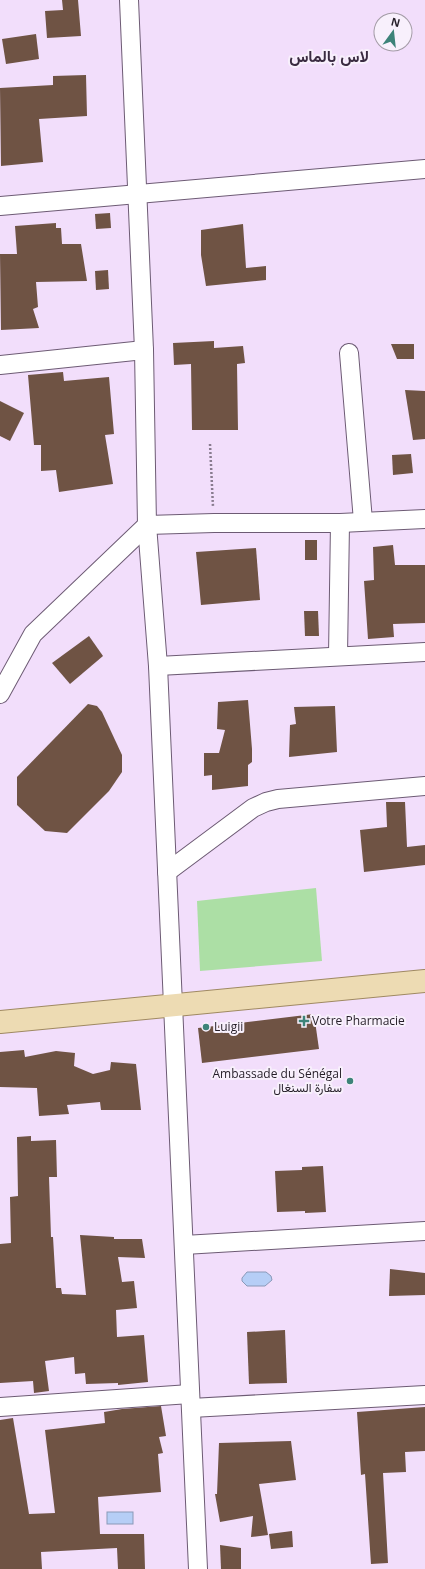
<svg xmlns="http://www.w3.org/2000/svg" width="425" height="1569" viewBox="0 0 425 1569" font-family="'Open Sans',Vazirmatn,sans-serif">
	<rect width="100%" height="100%" fill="#f2defb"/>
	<polygon fill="#acdfa5" points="316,888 322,961 200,971 197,901"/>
	<g fill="#b6cef6" stroke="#8a99b8">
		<polygon points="247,1272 266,1272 271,1276 272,1280 265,1286 247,1286 242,1281 242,1278"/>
		<rect x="107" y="1512" width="26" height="12"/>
	</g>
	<g fill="#6f5344">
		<polygon points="62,0 78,0 81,36 47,38 45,11 63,10"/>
		<polygon points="36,34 39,59 6,64 2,39"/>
		<polygon points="86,75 87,116 39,119 43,162 1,166 0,88 53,85 53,76"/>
		<polygon points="110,213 111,228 96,229 95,214"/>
		<polygon points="56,223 56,228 61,228 62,244 81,244 87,281 36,282 38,307 33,309 39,328 1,330 0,254 17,254 15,226"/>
		<polygon points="243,224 246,268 266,266 266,280 206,286 201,255 201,230"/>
		<polygon points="108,270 109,289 96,290 95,271"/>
		<polygon points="214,341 214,348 243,346 245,363 237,364 238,430 192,430 191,364 174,365 173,343"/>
		<polygon points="391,344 414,344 414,359 397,359"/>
		<polygon points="63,372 64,381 109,377 114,434 105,435 113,484 59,492 56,470 41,471 41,445 34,445 28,375"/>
		<polygon points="405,390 425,391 425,439 413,440"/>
		<polygon points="0,401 24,413 10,441 0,436"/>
		<polygon points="411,454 413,473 393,475 392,455"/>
		<rect x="305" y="540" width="12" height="20"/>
		<polygon points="393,545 395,565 425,565 425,623 393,624 394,637 368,639 364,581 374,580 373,547"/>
		<polygon points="256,548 260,600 201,605 196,552"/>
		<polygon points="304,611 318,611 319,636 305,636"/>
		<polygon points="89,636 103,656 70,684 52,663"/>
		<polygon points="248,700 252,749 252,762 248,765 248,786 212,790 212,775 204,776 204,753 219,753 225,730 217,729 218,702"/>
		<polygon points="88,704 97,706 102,712 122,755 122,772 109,791 67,833 45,831 17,805 17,777"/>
		<polygon points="335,706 337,752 289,757 290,725 296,724 294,707"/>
		<polygon points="386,802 405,802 407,847 425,845 425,865 364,872 360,830 387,827"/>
		<polygon points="314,1014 319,1049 202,1063 198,1028"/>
		<polygon points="24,1050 25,1057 56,1051 75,1053 74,1066 93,1074 110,1070 111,1062 136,1064 141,1110 101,1110 100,1102 67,1105 69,1114 39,1116 37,1088 0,1087 0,1052"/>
		<polygon points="31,1136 31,1141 56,1140 57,1177 49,1177 51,1237 53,1237 56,1288 61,1288 62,1294 86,1295 80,1235 114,1237 114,1239 142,1239 145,1258 118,1257 122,1282 134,1281 137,1308 116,1310 117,1337 144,1335 148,1382 118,1385 118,1383 86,1384 85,1373 75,1374 74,1357 45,1361 49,1391 34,1393 33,1381 0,1383 0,1244 11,1243 10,1197 18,1196 17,1137"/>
		<polygon points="323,1166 326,1212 305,1213 305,1211 277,1212 275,1171 302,1170 302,1167"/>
		<polygon points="390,1269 425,1273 425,1295 389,1296"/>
		<polygon points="285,1330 287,1383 249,1384 247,1332"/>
		<polygon points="161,1406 166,1436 159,1437 163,1453 158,1454 161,1492 98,1497 100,1534 144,1534 145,1569 118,1569 117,1548 41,1552 42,1569 0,1569 0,1420 13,1418 29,1514 55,1513 45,1430 105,1423 104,1412 122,1409"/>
		<polygon points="425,1407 425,1451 405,1452 406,1472 383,1473 388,1563 371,1564 365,1474 361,1475 357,1412"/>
		<polygon points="291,1441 296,1480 259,1484 268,1535 251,1537 253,1516 220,1522 215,1494 217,1494 219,1443"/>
		<polygon points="292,1531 293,1547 271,1549 269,1534"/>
		<polygon points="220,1545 241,1548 241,1569 221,1569"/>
	</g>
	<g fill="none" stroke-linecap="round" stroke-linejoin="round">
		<g stroke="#6d5b74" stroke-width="20">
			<g id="minor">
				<polyline points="129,0 144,350 147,525 158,666 198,1569"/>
				<polyline points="0,206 425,169"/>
				<polyline points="349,353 363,521"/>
				<polyline points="0,365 144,350"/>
				<polyline points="338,656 340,523"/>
				<polyline points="158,666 425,652"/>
				<polyline points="0,694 33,634 147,525 214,523 340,523 425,519"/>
				<polyline points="167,872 253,808 266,802 278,799 425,786"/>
				<polyline points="184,1245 425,1231"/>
				<polyline points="0,1407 190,1394"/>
				<polyline points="191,1408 425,1395"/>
			</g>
		</g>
		<g stroke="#9f8962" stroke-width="24">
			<polyline id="major" points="0,1022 425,981"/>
		</g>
		<polyline stroke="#897c8f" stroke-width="2.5" stroke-dasharray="2 2" stroke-linecap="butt" points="210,444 213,507"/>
		<use href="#minor" stroke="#fff" stroke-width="18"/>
		<use href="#major" stroke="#eddbb3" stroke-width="22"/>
	</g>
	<g fill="#3d8379" stroke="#f8f0fc" stroke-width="1.5">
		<path d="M302 1015h4v4h4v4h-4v4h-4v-4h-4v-4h4z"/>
		<circle cx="206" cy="1027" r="4"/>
		<circle cx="350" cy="1081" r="4"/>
	</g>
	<g text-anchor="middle" stroke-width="4" stroke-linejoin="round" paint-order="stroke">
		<g font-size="12" fill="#251e28" stroke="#f8f0fc" text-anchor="start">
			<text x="312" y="1025">Votre Pharmacie</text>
			<text x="214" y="1031">Luigii</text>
			<text x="342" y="1078" text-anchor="end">Ambassade du Sénégal<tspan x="342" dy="14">سفارة السنغال</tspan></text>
		</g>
		<g font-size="16" font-weight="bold" fill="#3b2c42" stroke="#f8f0fc">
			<text x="329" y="62">لاس بالماس</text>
		</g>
	</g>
	<g transform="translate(393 32) rotate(15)"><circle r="19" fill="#f8f0fc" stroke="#a49ca7"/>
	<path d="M0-3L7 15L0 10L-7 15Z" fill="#3d8379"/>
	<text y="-6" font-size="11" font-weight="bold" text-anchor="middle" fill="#251e28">N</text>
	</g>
</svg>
